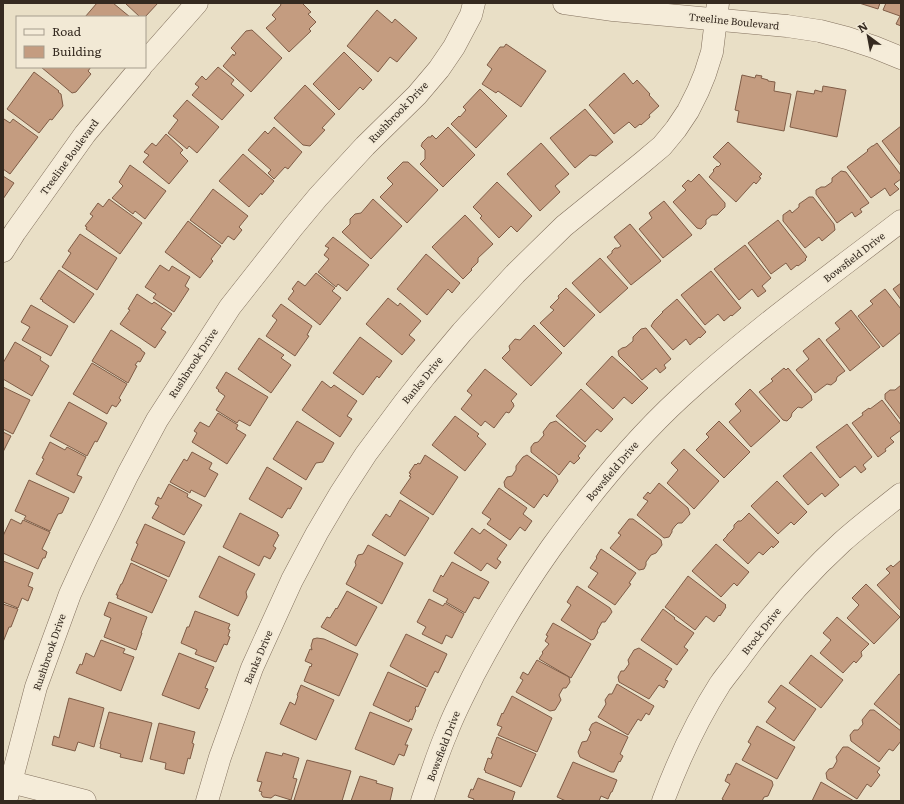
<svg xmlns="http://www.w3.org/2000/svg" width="904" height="804" viewBox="0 0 904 804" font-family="Literata,serif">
	<rect width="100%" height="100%" fill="#e9dfc6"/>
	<g fill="#c49c80" stroke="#7f5c46">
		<polygon points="97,3 113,3 130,17 85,17"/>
		<polygon points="125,3 158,3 145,17 140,17"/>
		<polygon points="280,3 302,3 311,12 308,14 316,22 309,29 311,31 289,52 266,28 276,19 272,15 281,5"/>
		<polygon points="859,3 880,3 878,9"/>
		<polygon points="886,3 901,3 901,26 896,24 900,16 883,10"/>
		<polygon points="377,10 392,23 395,19 417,38 397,62 390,57 378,72 347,46"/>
		<polygon points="252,30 282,58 251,92 223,66 233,54 234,56 236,53 231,48 246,31"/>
		<polygon points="506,44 546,71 521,107 498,91 496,93 482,84 492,69 487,65 500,47 504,47"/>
		<polygon points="344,52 372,80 363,90 360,87 339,110 313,84"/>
		<polygon points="41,67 91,67 88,71 91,74 76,92 72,93"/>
		<polygon points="218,67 234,80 231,84 244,95 222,120 192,95 199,87 195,84 202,76 206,80"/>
		<polygon points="34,72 59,91 58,92 61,94 63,106 52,120 50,119 39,133 7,109"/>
		<polygon points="624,73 633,84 637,80 650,94 649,95 659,106 649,115 650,117 641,125 640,124 635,128 629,122 614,134 589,105"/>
		<polygon points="742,75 755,78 756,75 762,76 761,78 768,80 768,81 775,82 774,91 791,94 784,131 737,122 739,111 735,110"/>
		<polygon points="305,85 335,114 322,128 325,130 310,146 303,145 274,118"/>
		<polygon points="823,86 846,90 837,137 790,127 797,91 814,94 815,90 822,92"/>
		<polygon points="480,89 507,116 476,148 451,124 459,116 460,117 466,110 463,107"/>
		<polygon points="187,100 219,127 197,153 189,146 187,149 168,133 178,120 173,116"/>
		<polygon points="585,109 613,142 596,156 590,155 575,168 550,138"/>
		<polygon points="4,119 10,123 13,119 38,137 10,174 3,169 3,120"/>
		<polygon points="901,126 901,166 882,141"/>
		<polygon points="274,127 302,152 288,169 285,167 274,179 268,173 271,170 248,150 265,131 268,134"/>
		<polygon points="448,127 475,155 443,187 420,164 425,159 425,150 421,146 422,144 422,143 428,137 431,137 432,135 436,139"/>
		<polygon points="166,134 183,150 180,153 188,161 169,184 143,162 149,155 144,152 152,143 156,146"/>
		<polygon points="728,142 762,174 759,177 761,178 756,184 754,182 736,202 709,177 714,171 713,170 717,166 718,167 721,164 713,157"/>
		<polygon points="541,143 569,174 555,186 560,192 540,211 507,174"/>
		<polygon points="877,143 901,175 901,179 894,184 899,189 890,196 885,188 871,198 847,167 868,151 867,150 872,146 873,146"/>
		<polygon points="243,154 274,181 262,195 261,193 249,207 219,181"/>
		<polygon points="403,162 408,162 438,190 407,223 380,197 393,184 387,178"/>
		<polygon points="130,165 166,191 145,219 135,211 133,214 112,198 123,186 119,182"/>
		<polygon points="841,171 846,172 869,203 860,209 862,212 855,217 852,212 837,223 816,194 816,190 821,187 825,187 832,182 832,178"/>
		<polygon points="699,174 725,203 725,207 717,215 712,215 706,220 706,224 701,229 697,228 673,202 686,190 682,186 688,180 691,182"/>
		<polygon points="3,176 14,183 3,199"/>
		<polygon points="497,182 532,216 517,232 511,226 499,238 480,218 482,216 473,207"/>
		<polygon points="213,189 248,216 239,227 242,230 234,240 228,236 222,244 190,220"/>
		<polygon points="809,197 813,197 834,224 835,230 822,241 819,237 805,248 783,221 783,215 790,210 792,213 799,207 799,204"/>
		<polygon points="109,199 142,223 120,254 86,229 87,227 85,226 93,216 90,214 98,203 103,207"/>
		<polygon points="373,199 402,226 371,259 342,232 350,224 350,219 355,214 361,213"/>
		<polygon points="664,201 692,235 663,258 639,229 652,218 649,213"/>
		<polygon points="465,215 493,244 478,258 478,262 471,269 472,270 463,279 432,247"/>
		<polygon points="778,220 807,257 805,259 806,260 798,266 797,265 791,270 786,263 771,274 748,243"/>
		<polygon points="188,221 221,246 211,259 213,261 200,278 165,252"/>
		<polygon points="630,224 661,261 631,285 607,257 612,253 612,251 615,248 618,248 621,246 614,237"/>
		<polygon points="80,234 117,258 97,290 62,267 71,253 68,251"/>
		<polygon points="333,237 369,265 347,291 338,284 336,287 318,272 329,259 324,255 329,248 325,246"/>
		<polygon points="745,245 771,278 762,286 766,291 758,297 752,289 739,300 714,269"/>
		<polygon points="426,254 460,283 452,293 448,289 427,315 397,289"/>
		<polygon points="600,258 628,288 600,313 572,283"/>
		<polygon points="160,265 169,271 172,266 190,277 185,286 189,289 174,312 153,298 156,294 145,287"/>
		<polygon points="59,270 94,294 74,323 42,301 43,300 40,299"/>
		<polygon points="711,271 741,308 732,316 731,315 724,321 718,314 705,325 681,295"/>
		<polygon points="316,273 335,288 332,291 341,298 320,325 288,299 294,291 292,289 298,281 305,286"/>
		<polygon points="901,283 901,300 893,289"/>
		<polygon points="566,288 595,315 564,347 540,323 554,310 550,307 559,298 558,296"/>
		<polygon points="885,289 901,309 901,332 883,347 858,316 873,304 870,301"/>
		<polygon points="137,294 152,304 154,302 172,314 161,329 166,332 155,348 120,324 130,310 128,309"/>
		<polygon points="388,298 398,306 400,303 421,321 409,335 415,340 402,355 366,324"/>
		<polygon points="677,299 706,332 700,338 699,337 690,345 686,339 673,350 651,326 654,321 663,312 662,312"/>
		<polygon points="281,304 312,326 307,335 309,336 295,356 266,336 277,320 272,316"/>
		<polygon points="31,305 68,326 51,356 22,340 30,327 21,322"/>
		<polygon points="851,310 880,347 850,371 826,340 840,329 835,323"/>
		<polygon points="534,325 562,353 531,386 502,358 510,350 509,346 515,339 520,340"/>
		<polygon points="646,328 671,359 664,365 666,368 660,373 656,368 642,380 635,372 619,356 618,351 622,348 626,347 633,341 633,337 641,329"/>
		<polygon points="111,330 141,349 141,350 145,353 140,362 138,361 135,365 137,366 128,383 92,361"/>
		<polygon points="360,337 392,361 379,378 377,376 363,395 333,373"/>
		<polygon points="259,338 284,355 281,358 291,365 271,393 238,369"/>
		<polygon points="819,338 845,371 837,377 836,381 831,385 827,384 815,393 796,370 809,359 803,351"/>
		<polygon points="15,342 41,357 40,360 49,366 32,396 3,379 3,363"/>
		<polygon points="612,356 648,388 632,404 624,397 613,409 586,384"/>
		<polygon points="92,363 127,384 119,398 121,400 116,407 112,405 107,414 73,394"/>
		<polygon points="784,368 786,370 788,368 811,395 812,400 802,408 798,407 792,413 791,417 787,421 783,420 759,392 773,381 771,379"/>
		<polygon points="485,369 517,394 511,401 513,403 514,406 509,413 506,412 494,428 485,421 481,426 461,409 472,395 467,391"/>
		<polygon points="226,372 268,397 250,426 239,420 237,423 216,410 225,396 218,391 219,390 216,388"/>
		<polygon points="322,381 331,388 334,385 357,401 347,416 352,419 340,437 302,410"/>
		<polygon points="901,382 901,420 885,399 885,394 890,390 895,390 901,385"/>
		<polygon points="3,387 30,400 13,434 3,429"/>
		<polygon points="581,389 613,419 601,432 597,429 585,442 556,416"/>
		<polygon points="750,389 780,421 751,447 729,422 741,411 735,404"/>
		<polygon points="882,400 901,425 901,430 890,438 894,442 885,449 886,451 878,457 852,423 863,415 862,413 869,408 870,409"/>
		<polygon points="69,402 107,423 97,442 95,441 87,456 50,436"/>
		<polygon points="218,413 238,425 236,429 246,435 227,464 192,442 197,433 194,431 200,422 209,427"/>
		<polygon points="455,416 479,434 477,436 486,444 465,471 432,445"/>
		<polygon points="297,421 334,443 323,462 316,463 306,480 273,459"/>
		<polygon points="556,421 586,446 578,456 580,458 574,464 570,461 559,475 531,452 531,447 534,443 538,442 544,435 543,432 550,423"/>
		<polygon points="719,421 750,452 724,478 696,450 709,437 706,434"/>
		<polygon points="847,424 872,457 863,465 866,469 861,473 855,466 840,478 816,447"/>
		<polygon points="3,432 11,436 3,452"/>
		<polygon points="50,442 65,450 67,447 86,457 77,475 82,477 74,493 36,474 44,459 42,458"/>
		<polygon points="684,449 719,481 694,509 667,483 678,470 671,463"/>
		<polygon points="192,452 212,463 209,469 218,474 205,497 191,490 190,493 170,482 184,459 187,461"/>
		<polygon points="811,452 839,485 825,497 822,493 808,505 783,476"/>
		<polygon points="425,455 458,477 433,515 400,493 411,477 409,476 411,474 409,473 415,464 416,465 418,463 420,464"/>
		<polygon points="527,455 556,476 558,481 547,497 544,494 534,508 505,487 504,482 507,477 512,476 516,470 516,466 523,457"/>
		<polygon points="267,467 302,488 290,509 288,508 282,518 249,499"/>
		<polygon points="29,480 69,498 62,513 58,514 50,531 24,519 26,516 15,511"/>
		<polygon points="777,481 807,512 794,525 791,522 778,534 751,506"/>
		<polygon points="659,483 688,508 690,514 682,523 678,523 675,526 672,530 672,532 669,537 664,538 637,515 648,501 643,498 648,492 650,494"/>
		<polygon points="169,484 188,494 187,497 202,505 184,535 152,518 159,506 155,504 158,497 161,499"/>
		<polygon points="499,488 527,508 523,514 532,521 525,531 520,527 510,540 487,524 491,519 482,513"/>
		<polygon points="400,500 429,518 405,556 372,535 386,514 390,517"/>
		<polygon points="240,513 278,533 277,534 279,535 273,546 276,548 270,559 264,556 259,566 223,547"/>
		<polygon points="749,513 779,542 773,548 772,546 763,555 759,552 748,564 723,540 727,536 727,535 734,528 734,525 738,521 741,521"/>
		<polygon points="11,519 21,524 23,520 50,532 42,549 47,552 45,558 43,558 38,569 3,553 3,536"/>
		<polygon points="629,519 633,519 661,540 662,545 656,553 651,555 646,562 646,565 644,569 639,570 610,548 621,535 618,533"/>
		<polygon points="145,524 185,542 169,577 131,560 138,544 136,543"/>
		<polygon points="472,528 480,534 484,529 507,545 497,559 501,562 496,569 487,563 481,571 454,553"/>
		<polygon points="716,544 749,572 737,586 734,583 721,597 692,571"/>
		<polygon points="368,545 403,563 382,604 346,584 356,565 355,562 358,555 363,554"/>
		<polygon points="601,549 636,573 629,583 631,584 615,605 588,587 598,573 590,568 597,558 596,557"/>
		<polygon points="219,556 255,574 246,592 247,597 238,616 199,597"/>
		<polygon points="901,560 901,611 877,585 890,573 886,569 891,565 893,567"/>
		<polygon points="3,561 33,573 28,586 33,588 28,601 22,598 18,608 3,602"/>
		<polygon points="452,562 489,582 479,599 474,597 465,613 446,602 448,599 433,591 441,575 443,577"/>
		<polygon points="131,563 167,580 152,613 117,598 118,595 116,595 121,584 122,584"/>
		<polygon points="688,576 726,605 725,606 726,607 720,616 719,615 714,622 706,616 695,630 665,607"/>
		<polygon points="866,584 900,617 874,644 847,618 859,605 852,598"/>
		<polygon points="577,586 610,608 612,612 605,622 602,622 597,631 598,632 594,639 591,640 561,620 571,605 567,602"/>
		<polygon points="347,591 377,607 356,646 321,627 327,617 330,618 336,608 337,609"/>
		<polygon points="429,599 443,606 445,603 464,614 452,638 446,635 442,644 422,634 426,627 417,622"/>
		<polygon points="109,602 147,617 141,633 142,633 136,650 104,637 111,618 104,615"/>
		<polygon points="3,604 18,609 11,627 9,627 3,642"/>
		<polygon points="663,609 675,618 674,619 694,633 684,647 688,650 677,665 641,640"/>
		<polygon points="195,611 230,624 228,629 230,630 228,636 230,637 227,645 224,644 216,662 195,654 197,650 181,643 187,627 189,627"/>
		<polygon points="837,617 869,644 861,652 862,656 856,663 854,661 843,673 820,653 831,640 823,633"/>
		<polygon points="553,623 591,644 571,678 539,659 543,653 542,652 549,644 545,641 548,636 546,635"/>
		<polygon points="406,634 447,654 438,673 435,671 427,687 390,666"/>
		<polygon points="317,638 324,639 358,654 339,696 304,681 310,666 311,667 312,664 305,661 310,649 312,650 311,646 313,639"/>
		<polygon points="101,640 125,649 123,653 134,657 121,691 76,673 80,664 82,665 86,653 94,657"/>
		<polygon points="639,648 672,669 665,680 668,681 664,688 659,685 649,699 619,682 618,677 621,671 624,671 629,664 628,660 634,650"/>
		<polygon points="179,653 214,667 205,688 208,689 199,709 162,695"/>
		<polygon points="811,655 843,680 821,708 789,683"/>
		<polygon points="537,660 569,677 570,682 566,688 563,688 559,695 561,700 555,710 550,711 516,692 523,680 520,678 523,672 528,675"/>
		<polygon points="388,672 426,689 418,707 416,706 415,709 416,710 412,720 410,719 409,722 373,705"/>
		<polygon points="899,674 901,675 901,726 874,704"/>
		<polygon points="617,684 654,706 649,715 646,713 641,721 638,719 628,735 598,717 606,704 605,700 609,694 612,694"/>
		<polygon points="301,685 334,700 316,740 280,724 290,702 295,705 298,696 297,695"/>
		<polygon points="781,685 816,709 794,741 766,722 776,708 768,702"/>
		<polygon points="512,696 552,718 537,752 498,735 502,727 497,725 502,713 503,714"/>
		<polygon points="69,698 104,708 94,747 78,742 75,751 52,745 54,736 59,738"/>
		<polygon points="870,710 874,710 901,731 901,741 893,751 889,749 879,762 851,741 850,735 854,730 858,730 863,724 862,720"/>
		<polygon points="109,712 152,723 142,762 120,757 121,754 100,748 101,744 100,744"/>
		<polygon points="370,712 412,729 405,745 408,745 404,756 399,754 394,765 355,749"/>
		<polygon points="596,722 628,737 620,754 623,756 620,762 619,761 614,772 611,772 580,757 578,752 582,742 587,741 591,732 589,730 592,724"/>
		<polygon points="159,723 195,732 192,743 194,744 190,759 188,758 184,774 165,769 166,763 150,759"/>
		<polygon points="757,726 795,747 777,779 742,760 751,744 748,742"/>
		<polygon points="497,737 536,754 521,787 485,772 486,771 484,770 488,758 491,759 493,754 491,753"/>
		<polygon points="843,747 848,747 880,768 877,772 880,775 871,787 867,784 857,799 827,779 826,773 829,769 833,768 837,761 836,757"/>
		<polygon points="266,752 282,756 283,753 299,758 293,778 297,779 291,800 275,795 271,798 263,797 261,794 262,792 259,791 262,782 257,781"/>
		<polygon points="307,760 351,771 342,801 298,801 294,800"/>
		<polygon points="573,762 617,780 612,792 611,792 608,799 601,796 599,801 566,801 557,797"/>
		<polygon points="736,763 772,781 773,785 768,796 764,797 762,801 725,801 722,799 730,784 725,781 728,774 730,775"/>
		<polygon points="360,776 377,781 376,783 393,788 390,801 351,801"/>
		<polygon points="478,778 515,792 512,801 473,801 474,799 468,797 471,789 473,790"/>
		<polygon points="821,782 854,801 812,801"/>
	</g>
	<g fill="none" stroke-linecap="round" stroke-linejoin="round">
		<g stroke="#83715e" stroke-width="23">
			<g id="minor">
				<polyline points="564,3 613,10 787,26 820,31 847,38 874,47 901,58"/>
				<polyline points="145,62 197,3"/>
				<polyline points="3,251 15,232 85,134 141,67"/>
				<polyline points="3,780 85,801"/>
				<polyline points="6,801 36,687 70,594 87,557 128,474 157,420 230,307 293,227 318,197 365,146 417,95 439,69 454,47 471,15 474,3"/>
				<polyline points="207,801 220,757 252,668 292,580 317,533 340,494 366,454 404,403 426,375 462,332 515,274 564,226 643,162 662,146 676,129 688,111 698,91 705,74 712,52 718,3"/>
				<path d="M422,801C430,778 437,755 447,732C454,713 464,695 473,676C496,632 522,589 551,548C590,494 632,442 681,397C750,333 827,278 901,221"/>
				<path d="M663,801C678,761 697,720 720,684C727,674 735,665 742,655C772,614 805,576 842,542C861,525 881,510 901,494"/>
			</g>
		</g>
		<use href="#minor" stroke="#f5ecd9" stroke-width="22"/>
	</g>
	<g text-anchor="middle" stroke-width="3.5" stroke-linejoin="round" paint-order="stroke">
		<g font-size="10" fill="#352a20" stroke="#f2e9d5">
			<text transform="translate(734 21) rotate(6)" y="4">Treeline Boulevard</text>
			<text transform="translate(398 112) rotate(-46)" y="4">Rushbrook Drive</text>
			<text transform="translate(69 157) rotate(-54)" y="4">Treeline Boulevard</text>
			<text transform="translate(854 257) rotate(-38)" y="4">Bowsfield Drive</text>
			<text transform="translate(193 363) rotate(-57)" y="4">Rushbrook Drive</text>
			<text transform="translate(422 380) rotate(-51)" y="4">Banks Drive</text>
			<text transform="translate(612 471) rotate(-50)" y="4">Bowsfield Drive</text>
			<text transform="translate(761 631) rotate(-52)" y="4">Brock Drive</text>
			<text transform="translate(49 652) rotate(-71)" y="4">Rushbrook Drive</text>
			<text transform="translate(258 657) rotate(-67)" y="4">Banks Drive</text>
			<text transform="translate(443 746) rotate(-69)" y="4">Bowsfield Drive</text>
		</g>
	</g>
	<rect width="904" height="804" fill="none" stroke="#352a20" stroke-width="8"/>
	<rect x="16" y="16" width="130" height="52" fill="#f2e9d5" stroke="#a69d8d"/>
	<rect x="24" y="29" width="20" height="6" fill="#f5ecd9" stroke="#a69d8d"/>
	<text x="52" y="36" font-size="12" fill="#352a20">Road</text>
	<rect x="24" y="46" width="20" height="12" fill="#c49c80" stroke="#a69d8d"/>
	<text x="52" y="56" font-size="12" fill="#352a20">Building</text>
	<g transform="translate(868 36) rotate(328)" stroke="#f2e9d5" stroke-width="3" paint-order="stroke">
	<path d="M0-3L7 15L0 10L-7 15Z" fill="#352a20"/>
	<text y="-6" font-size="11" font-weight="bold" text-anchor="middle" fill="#352a20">N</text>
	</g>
</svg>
